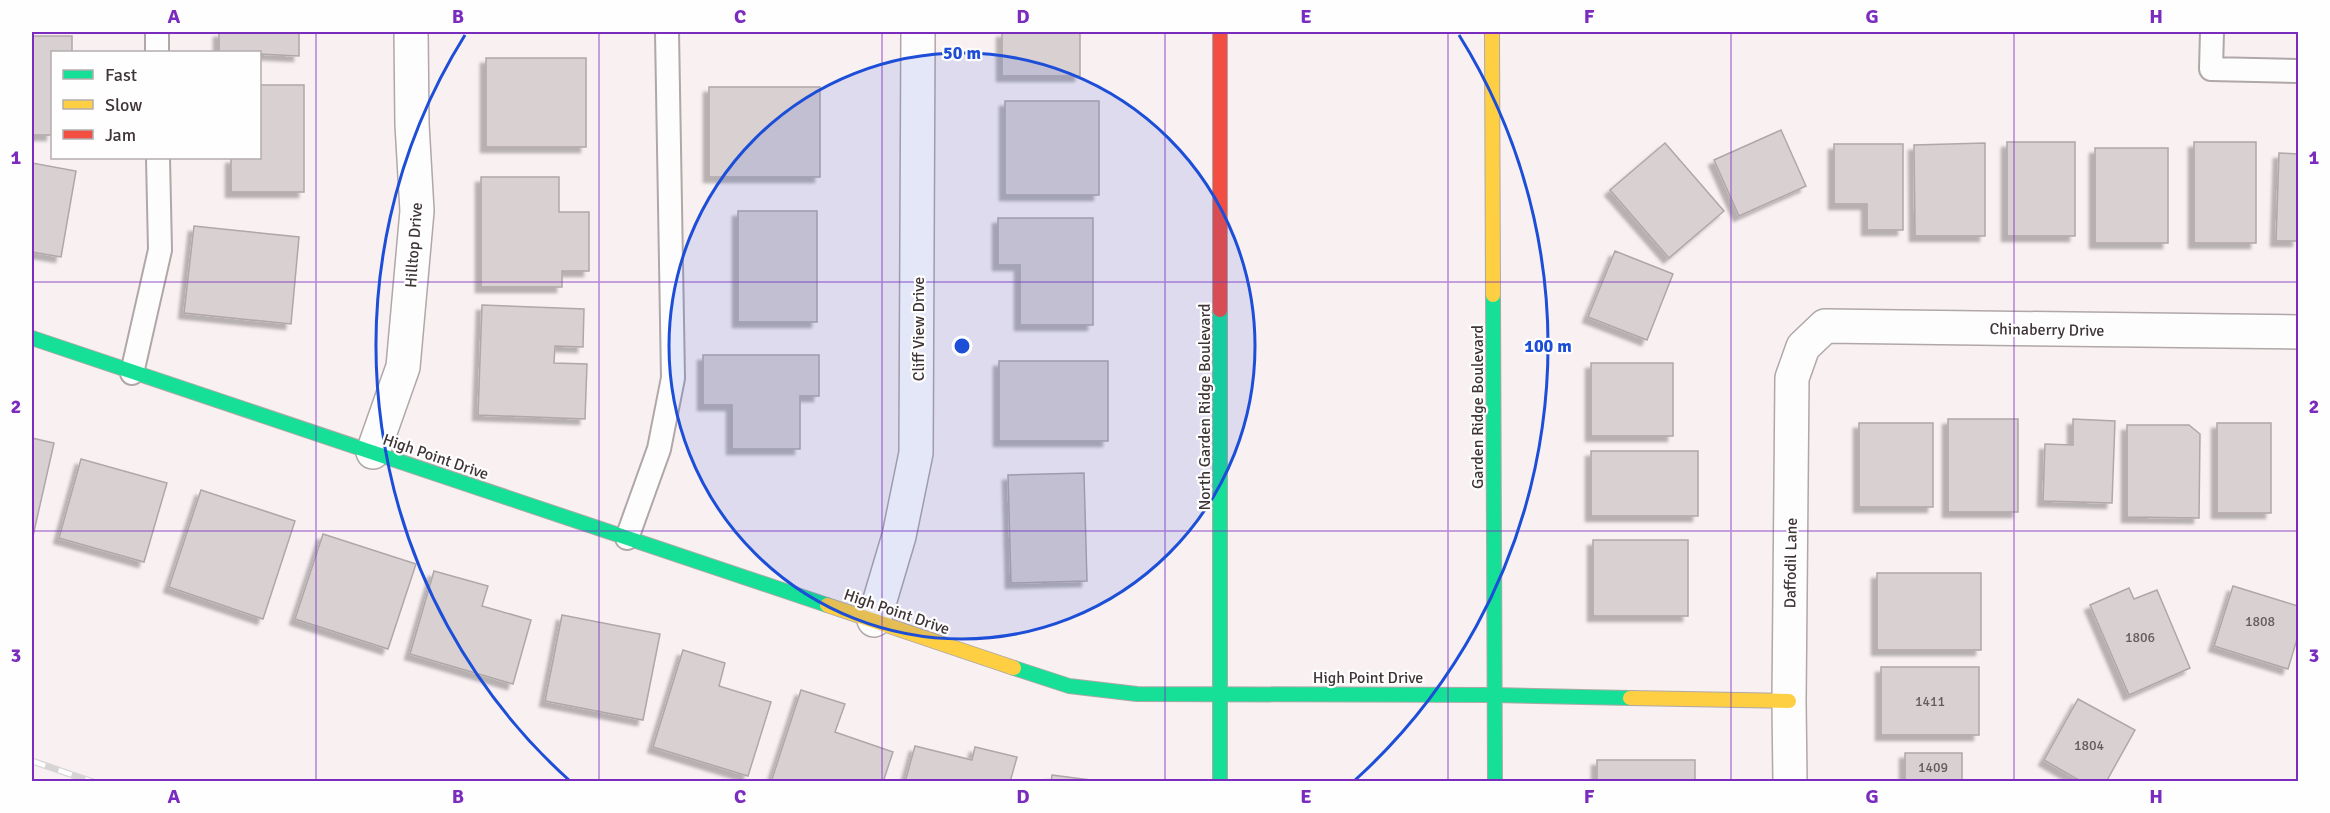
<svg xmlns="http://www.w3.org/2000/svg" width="2330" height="813" viewBox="0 0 2330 813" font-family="Signika,sans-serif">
	<defs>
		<filter id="shadow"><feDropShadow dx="-5.5" dy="5.5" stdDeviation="1.5" flood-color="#0004"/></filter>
	</defs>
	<rect width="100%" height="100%" fill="#f9f0f2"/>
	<g fill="#d9d0d2" stroke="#b0a7a9" stroke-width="1.5" filter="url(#shadow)">
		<polygon points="219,32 299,32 299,56 219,52"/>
		<rect x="1002" y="32" width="78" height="44"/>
		<polygon points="32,36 72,36 72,52 52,52 52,135 32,135"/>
		<rect x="486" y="58" width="100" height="89"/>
		<polygon points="260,85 304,85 304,192 231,192 231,158 260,158"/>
		<rect x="709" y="87" width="111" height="90"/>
		<rect x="1005" y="101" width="94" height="94"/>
		<polygon points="1781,130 1806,186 1739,216 1714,160"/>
		<rect x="2007" y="142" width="68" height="94"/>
		<rect x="2194" y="142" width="62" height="101"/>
		<polygon points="1665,143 1724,211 1669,258 1610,190"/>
		<polygon points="1985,143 1985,236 1915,236 1914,145"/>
		<polygon points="1834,144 1903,144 1903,230 1867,230 1867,204 1834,204"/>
		<rect x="2095" y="148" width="73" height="95"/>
		<polygon points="2279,153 2298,154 2298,241 2276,241"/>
		<polygon points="32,163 76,171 61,257 32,252"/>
		<polygon points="481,177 559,177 559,212 589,212 589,271 562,271 562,287 481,287"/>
		<rect x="738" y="211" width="79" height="111"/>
		<polygon points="998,218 1093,218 1093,325 1020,325 1020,265 998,265"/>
		<polygon points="194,226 299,237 291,324 184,313"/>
		<polygon points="1615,251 1673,274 1647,340 1588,317"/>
		<polygon points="482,305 584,309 583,347 555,346 554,363 587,364 585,419 478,415"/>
		<polygon points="703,355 819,355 819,396 800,396 800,449 732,449 732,405 703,405"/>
		<rect x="999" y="361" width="109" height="80"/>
		<rect x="1591" y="363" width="82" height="73"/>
		<rect x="1948" y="419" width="70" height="93"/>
		<polygon points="2073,419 2115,421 2112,503 2043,501 2045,444 2073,445"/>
		<rect x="1859" y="423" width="74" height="84"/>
		<rect x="2217" y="423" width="54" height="90"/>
		<polygon points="2127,425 2189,425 2200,434 2199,518 2127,517"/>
		<polygon points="32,438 54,443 33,536 32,535"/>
		<rect x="1591" y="451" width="107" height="65"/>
		<polygon points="81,459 167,483 144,562 59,538"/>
		<polygon points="1084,473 1087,581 1011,583 1008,475"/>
		<polygon points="201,490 295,521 263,619 169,587"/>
		<polygon points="323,534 416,564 388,649 295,619"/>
		<rect x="1593" y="540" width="95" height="76"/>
		<polygon points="434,571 488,586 482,606 531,620 513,684 410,654"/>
		<rect x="1877" y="573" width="104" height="77"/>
		<polygon points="2233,586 2298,606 2298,636 2288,669 2214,646"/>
		<polygon points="2129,588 2134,599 2157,590 2190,668 2129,695 2090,605"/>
		<polygon points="562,615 660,634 643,720 545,701"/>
		<polygon points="683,650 725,663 719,686 771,702 748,776 653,747"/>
		<rect x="1881" y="667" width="98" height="68"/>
		<polygon points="801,690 845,704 835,732 893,752 883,782 771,782"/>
		<polygon points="2078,699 2135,730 2106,782 2082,782 2044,760"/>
		<polygon points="915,746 972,760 975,747 1017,757 1010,782 905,782"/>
		<rect x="1905" y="753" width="57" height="29"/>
		<rect x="1597" y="760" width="98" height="22"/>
		<polygon points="1052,775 1098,781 1098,782 1051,782"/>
	</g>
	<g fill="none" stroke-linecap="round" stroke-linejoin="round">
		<g stroke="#afa7a8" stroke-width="26">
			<g id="lane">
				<polyline points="157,32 157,52"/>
				<polyline points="2212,32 2211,69 2298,71"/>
				<polyline points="132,373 160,250 158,158"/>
				<polyline points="627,538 659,449 673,378 667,32"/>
			</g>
		</g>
		<g stroke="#afa7a8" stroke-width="36">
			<g id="street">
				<polyline points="373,452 403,367 417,211 412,124 411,32"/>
				<polyline points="874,620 899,536 916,453 918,32"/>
				<polyline points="1790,782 1789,701 1792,378 1803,347 1825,326 2298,332"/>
			</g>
		</g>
		<g stroke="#afa7a8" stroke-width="16">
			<g id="fast">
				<polyline points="1493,295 1495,782"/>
				<polyline points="1220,310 1220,782"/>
				<polyline points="32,338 827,605"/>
				<polyline points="1014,668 1069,686 1137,694 1494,695 1630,698"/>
			</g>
		</g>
		<g stroke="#afa7a8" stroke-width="16">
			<g id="slow">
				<polyline points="1492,32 1493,295"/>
				<polyline points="827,605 1014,668"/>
				<polyline points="1630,698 1789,701"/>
			</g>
		</g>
		<g stroke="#afa7a8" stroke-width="16">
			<polyline id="jam" points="1220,32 1220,310"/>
		</g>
		<use href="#lane" stroke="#fefdfd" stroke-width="22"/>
		<use href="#street" stroke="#fefdfd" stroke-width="33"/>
		<use href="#fast" stroke="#16e098" stroke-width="14"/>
		<use href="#slow" stroke="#ffcf43" stroke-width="14"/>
		<use href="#jam" stroke="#f24e42" stroke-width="14"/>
		<g stroke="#d7d4d5" stroke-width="7">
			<polyline id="rail" points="32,761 93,782"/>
		</g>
		<use href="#rail" stroke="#fefefe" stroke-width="4.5" stroke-dasharray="14" stroke-linecap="butt"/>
	</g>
	<path fill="none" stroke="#7b2cbf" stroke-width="1.5" stroke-opacity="0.55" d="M316,32V782M599,32V782M882,32V782M1165,32V782M1448,32V782M1731,32V782M2014,32V782M32,282H2298M32,531H2298"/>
	<circle cx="962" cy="346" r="293" fill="#1d4ed8" fill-opacity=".12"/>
	<g fill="none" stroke="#1d4ed8" stroke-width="3">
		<circle cx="962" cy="346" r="293"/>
		<path d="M570 781A586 586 0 0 1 465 35M1459 35A586 586 0 0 1 1354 781"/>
	</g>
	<g text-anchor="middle" stroke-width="4.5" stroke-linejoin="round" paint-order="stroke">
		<g font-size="14" fill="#665b5d">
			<text x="2260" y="626">1808</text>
			<text x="2140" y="642">1806</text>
			<text x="1930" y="706">1411</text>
			<text x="2089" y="750">1804</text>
			<text x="1933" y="772">1409</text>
		</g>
		<g font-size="16" fill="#3f3436" stroke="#fefefe">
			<text transform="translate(413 245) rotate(-86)" y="6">Hilltop Drive</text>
			<text transform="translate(918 329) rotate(-90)" y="6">Cliff View Drive</text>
			<text transform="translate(2047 329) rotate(1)" y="6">Chinaberry Drive</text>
			<text transform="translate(1204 407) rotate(-90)" y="6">North Garden Ridge Boulevard</text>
			<text transform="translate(1477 407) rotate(-90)" y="6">Garden Ridge Boulevard</text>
			<text transform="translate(436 456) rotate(19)" y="6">High Point Drive</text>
			<text transform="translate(1790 563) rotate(-89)" y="6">Daffodil Lane</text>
			<text transform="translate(897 611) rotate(19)" y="6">High Point Drive</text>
			<text x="1368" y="683">High Point Drive</text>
		</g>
	</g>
	<circle cx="962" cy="346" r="9" fill="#1d4ed8" stroke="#fefefe" stroke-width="3"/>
	<g font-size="18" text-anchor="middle" font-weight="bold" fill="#1d4ed8" stroke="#fefefe" stroke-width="4.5" stroke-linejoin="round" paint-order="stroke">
		<text x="962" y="59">50 m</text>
		<text x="1548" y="352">100 m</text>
	</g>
	<rect width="2330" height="813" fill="none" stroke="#fefefe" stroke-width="66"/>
	<rect x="51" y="51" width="210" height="108" fill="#fefefe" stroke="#b2adae" stroke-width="1.5"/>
	<rect x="63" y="70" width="30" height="9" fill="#16e098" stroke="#b2adae" stroke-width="1.5"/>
	<text x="105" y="81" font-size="18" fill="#3f3436">Fast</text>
	<rect x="63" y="100" width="30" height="9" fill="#ffcf43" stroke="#b2adae" stroke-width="1.5"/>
	<text x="105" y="111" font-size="18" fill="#3f3436">Slow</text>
	<rect x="63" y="130" width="30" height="9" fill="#f24e42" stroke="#b2adae" stroke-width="1.5"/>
	<text x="105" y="141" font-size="18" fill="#3f3436">Jam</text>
	<rect x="33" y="33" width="2264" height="747" fill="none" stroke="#7b2cbf" stroke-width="2"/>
	<g font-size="20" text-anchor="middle" font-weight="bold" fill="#7b2cbf">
		<text x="174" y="23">A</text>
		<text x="458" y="23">B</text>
		<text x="740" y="23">C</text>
		<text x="1023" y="23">D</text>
		<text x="1306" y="23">E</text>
		<text x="1589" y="23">F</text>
		<text x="1872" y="23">G</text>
		<text x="2156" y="23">H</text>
		<text x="16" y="164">1</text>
		<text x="2314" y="164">1</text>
		<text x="16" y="413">2</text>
		<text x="2314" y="413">2</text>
		<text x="16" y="662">3</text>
		<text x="2314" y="662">3</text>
		<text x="174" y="803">A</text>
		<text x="458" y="803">B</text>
		<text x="740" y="803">C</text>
		<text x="1023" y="803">D</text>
		<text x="1306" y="803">E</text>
		<text x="1589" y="803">F</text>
		<text x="1872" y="803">G</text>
		<text x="2156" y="803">H</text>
	</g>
</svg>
